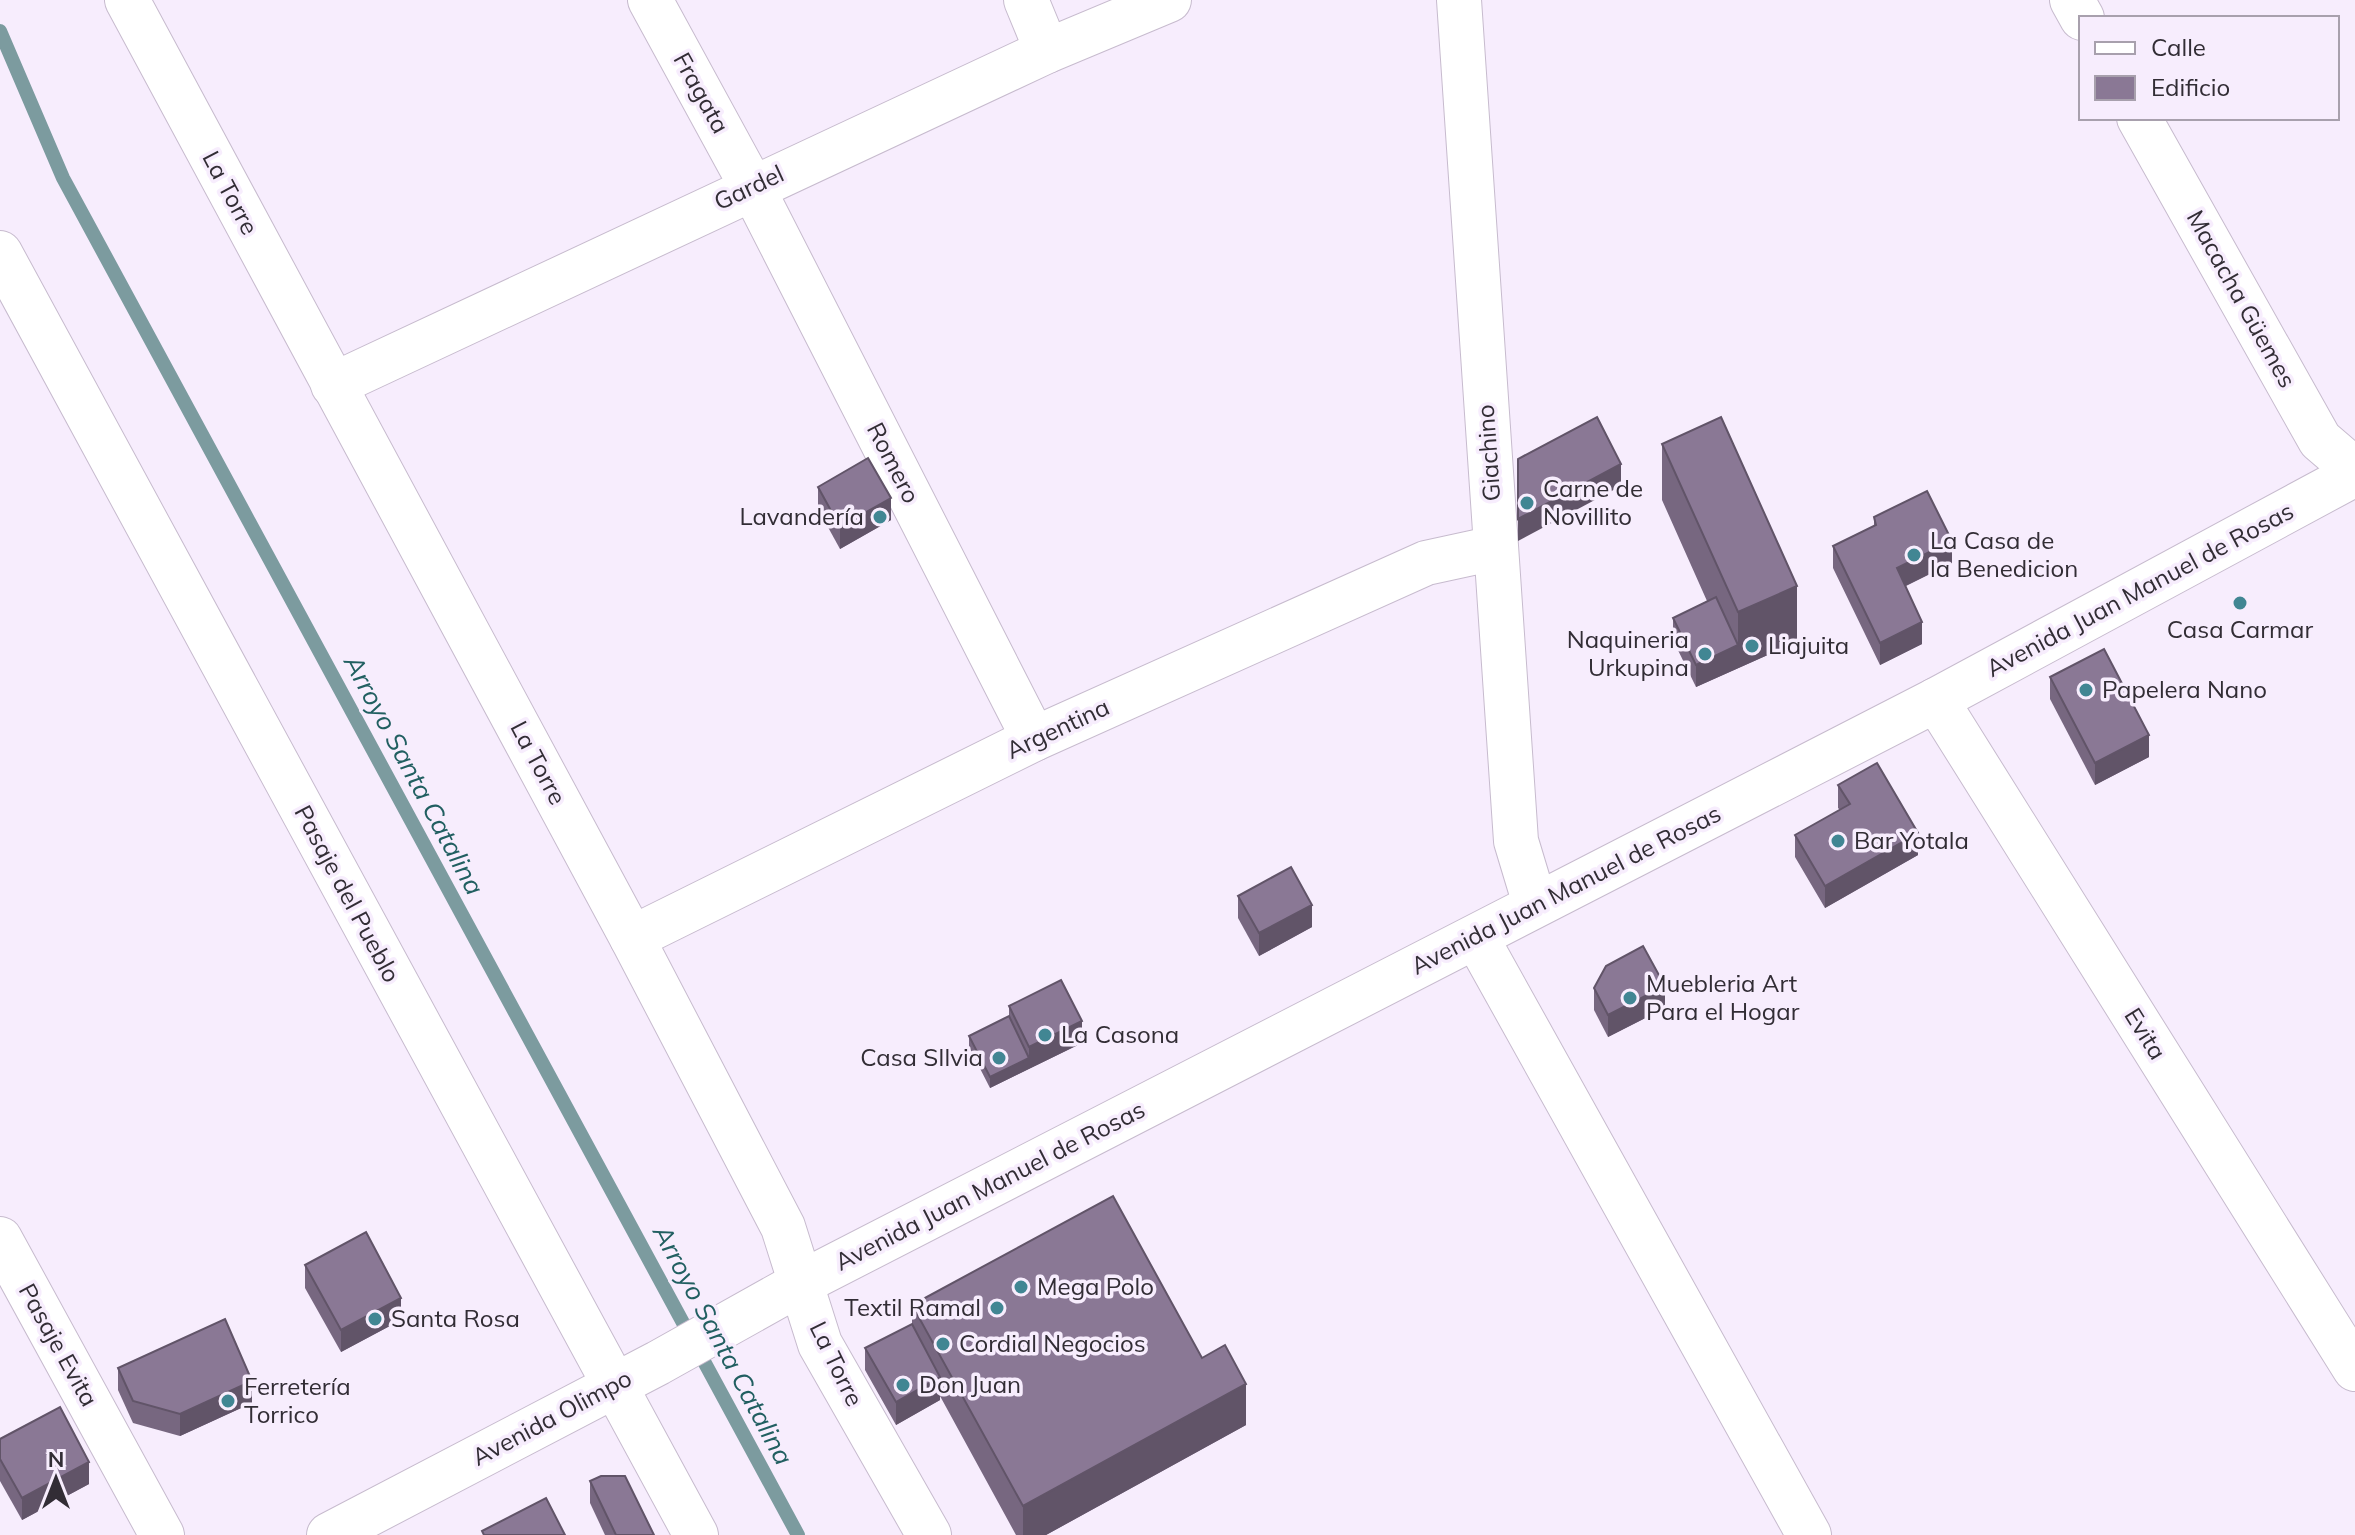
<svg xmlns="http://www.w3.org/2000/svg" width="2355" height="1535" viewBox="0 0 2355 1535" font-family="Mulish,sans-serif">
	<rect width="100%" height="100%" fill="#f7edfd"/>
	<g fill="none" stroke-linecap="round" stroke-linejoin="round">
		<polyline stroke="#7c9b9f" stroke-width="14" points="0,31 63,178 798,1535"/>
		<g stroke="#c7bbce" stroke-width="46">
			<g id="minor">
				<polyline points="127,0 632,938 783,1227 820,1344 929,1535"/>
				<polyline points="650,0 752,187 1034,739"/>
				<polyline points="1026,0 1047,51"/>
				<polyline points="1459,0 1516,841 1535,904"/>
				<polyline points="2072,0 2082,18"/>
				<polyline points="2139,118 2320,440 2355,470"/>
				<polyline points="0,253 696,1535"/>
				<polyline points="333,385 1047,51 1169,0"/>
				<polyline points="1936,700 2355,1369"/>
				<polyline points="1476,937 1809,1535"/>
				<polyline points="632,938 1034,739 1426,563 1495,548"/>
				<polyline points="0,1239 162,1535"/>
				<polyline points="329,1535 658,1363 801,1283 1936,700 2355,474"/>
			</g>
		</g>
		<use href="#minor" stroke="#fff" stroke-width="44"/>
	</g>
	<g fill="#776780">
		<polygon points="1662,444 1797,642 1696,687 1673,640 1673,618 1707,601 1662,500"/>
		<polygon points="818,487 891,520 840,549 818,509"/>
		<polygon points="1874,517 1952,563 1906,586 1922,644 1880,665 1833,568 1833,546 1874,527"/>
		<polygon points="2050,677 2149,757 2095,785 2050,699"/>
		<polygon points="1838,785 1918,855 1825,908 1795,857 1795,835 1840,810 1838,808"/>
		<polygon points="1238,896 1312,927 1259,956 1238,918"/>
		<polygon points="1594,988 1665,1008 1608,1037 1594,1010"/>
		<polygon points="1009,1006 1082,1043 990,1088 969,1047 969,1036 1009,1016"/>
		<polygon points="305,1265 401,1320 341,1352 305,1288"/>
		<polygon points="912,1305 1202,1358 1246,1425 1046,1535 1016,1535 940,1396 940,1400 896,1425 865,1370 865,1348 912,1324"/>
		<polygon points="118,1368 252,1403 180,1436 133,1423 118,1390"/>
		<polygon points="0,1439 89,1484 22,1520 0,1481"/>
		<polygon points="590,1481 654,1535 605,1535 590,1503"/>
	</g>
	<g fill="#615468">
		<polygon points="1621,464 1621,486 1518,541 1518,519"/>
		<polygon points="891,498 891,520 840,549 840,527"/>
		<polygon points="1952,541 1952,563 1897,590 1897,568"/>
		<polygon points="1797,586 1797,642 1696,687 1696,665 1738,645 1738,612"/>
		<polygon points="1922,622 1922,644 1880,665 1880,643"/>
		<polygon points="2149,735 2149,757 2095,785 2095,763"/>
		<polygon points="1918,833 1918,855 1825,908 1825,886"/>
		<polygon points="1312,905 1312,927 1259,956 1259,933"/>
		<polygon points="1665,986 1665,1008 1608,1037 1608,1015"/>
		<polygon points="1082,1021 1082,1043 990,1088 990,1077 1029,1058 1029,1047"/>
		<polygon points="401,1298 401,1320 341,1352 341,1330"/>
		<polygon points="940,1377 940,1400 896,1425 896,1402"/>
		<polygon points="252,1381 252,1403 180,1436 180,1414"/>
		<polygon points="1246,1384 1246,1425 1046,1535 1023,1535 1023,1506"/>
		<polygon points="89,1462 89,1484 22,1520 22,1498"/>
	</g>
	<g fill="#8a7895" stroke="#615468" stroke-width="2">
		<polygon points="1597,417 1621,464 1518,519 1518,459"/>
		<polygon points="1721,417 1797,586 1738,612 1662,444"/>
		<polygon points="868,458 891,498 840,527 818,487"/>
		<polygon points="1927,491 1952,541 1897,568 1922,622 1880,643 1833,546 1876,525 1874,517"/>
		<polygon points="1716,597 1738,645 1696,665 1673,618"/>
		<polygon points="2104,649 2149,735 2095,763 2050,677"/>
		<polygon points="1877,763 1918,833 1825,886 1795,835 1850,804 1838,785"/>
		<polygon points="1291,867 1312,905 1259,933 1238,896"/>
		<polygon points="1643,946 1665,986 1608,1015 1594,988 1606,966"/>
		<polygon points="1061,980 1082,1021 1029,1047 1009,1006"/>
		<polygon points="1009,1016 1029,1058 990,1077 969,1036"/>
		<polygon points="1113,1196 1202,1358 1225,1345 1246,1384 1023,1506 912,1305"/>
		<polygon points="366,1232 401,1298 341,1330 305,1265"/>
		<polygon points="225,1319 252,1381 180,1414 133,1401 118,1368"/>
		<polygon points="912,1324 940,1377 896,1402 865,1348"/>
		<polygon points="60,1407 89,1462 22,1498 0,1459 0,1439"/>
		<polygon points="601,1476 625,1476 654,1535 616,1535 590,1481"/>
		<polygon points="546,1498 565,1535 484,1535 482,1531"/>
	</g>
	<g fill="#418693" stroke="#f7edfd" stroke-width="3">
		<circle cx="1527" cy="503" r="8"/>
		<circle cx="880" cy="517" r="8"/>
		<circle cx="1914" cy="555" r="8"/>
		<circle cx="2240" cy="603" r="8"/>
		<circle cx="1752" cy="646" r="8"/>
		<circle cx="1705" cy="654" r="8"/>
		<circle cx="2086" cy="690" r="8"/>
		<circle cx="1838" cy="841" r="8"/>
		<circle cx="1630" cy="998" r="8"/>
		<circle cx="1045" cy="1035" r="8"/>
		<circle cx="999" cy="1058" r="8"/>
		<circle cx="1021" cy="1287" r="8"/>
		<circle cx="997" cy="1308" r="8"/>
		<circle cx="375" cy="1319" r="8"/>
		<circle cx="943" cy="1344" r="8"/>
		<circle cx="903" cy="1385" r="8"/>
		<circle cx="228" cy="1401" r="8"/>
	</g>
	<g text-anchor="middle" stroke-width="7" stroke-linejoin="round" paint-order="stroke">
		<g font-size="24" fill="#322d35" stroke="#f7edfd">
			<text transform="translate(701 93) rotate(61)" y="8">Fragata</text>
			<text transform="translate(749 188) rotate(-25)" y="8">Gardel</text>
			<text transform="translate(230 193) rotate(62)" y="8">La Torre</text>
			<text transform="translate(2241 299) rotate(61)" y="8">Macacha Güemes</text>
			<text transform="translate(1489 453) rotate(-94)" y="8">Giachino</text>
			<text transform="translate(893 463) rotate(63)" y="8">Romero</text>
			<text transform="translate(2140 590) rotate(-28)" y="8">Avenida Juan Manuel de Rosas</text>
			<text transform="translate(1058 729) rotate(-25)" y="8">Argentina</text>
			<text transform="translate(538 763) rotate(62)" y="8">La Torre</text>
			<text transform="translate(1566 890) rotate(-27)" y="8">Avenida Juan Manuel de Rosas</text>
			<text transform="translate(347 894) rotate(62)" y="8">Pasaje del Pueblo</text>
			<text transform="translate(2145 1034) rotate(58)" y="8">Evita</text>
			<text transform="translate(990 1186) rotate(-27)" y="8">Avenida Juan Manuel de Rosas</text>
			<text transform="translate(58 1345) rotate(61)" y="8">Pasaje Evita</text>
			<text transform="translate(836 1364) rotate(64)" y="8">La Torre</text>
			<text transform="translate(552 1418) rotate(-28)" y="8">Avenida Olimpo</text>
		</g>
		<g font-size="24" fill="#322d35" stroke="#f7edfd" text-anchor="start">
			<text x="1543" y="497">Carne de<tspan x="1543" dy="28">Novillito</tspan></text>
			<text x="864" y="525" text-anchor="end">Lavandería</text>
			<text x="1930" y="549">La Casa de<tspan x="1930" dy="28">la Benedicion</tspan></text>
			<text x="2240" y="638" text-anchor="middle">Casa Carmar</text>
			<text x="1689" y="648" text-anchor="end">Naquineria<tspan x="1689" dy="28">Urkupina</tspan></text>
			<text x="1768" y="654">Liajuita</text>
			<text x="2102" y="698">Papelera Nano</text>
			<text x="1854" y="849">Bar Yotala</text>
			<text x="1646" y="992">Muebleria Art<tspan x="1646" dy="28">Para el Hogar</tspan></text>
			<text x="1061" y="1043">La Casona</text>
			<text x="983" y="1066" text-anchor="end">Casa SIlvia</text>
			<text x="1037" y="1295">Mega Polo</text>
			<text x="981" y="1316" text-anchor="end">Textil Ramal</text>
			<text x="391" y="1327">Santa Rosa</text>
			<text x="959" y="1352">Cordial Negocios</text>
			<text x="919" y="1393">Don Juan</text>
			<text x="244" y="1395">Ferretería<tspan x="244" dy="28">Torrico</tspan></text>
		</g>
		<g font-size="26" font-style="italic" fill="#215f61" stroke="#f7edfd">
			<text transform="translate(414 775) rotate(62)" y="9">Arroyo Santa Catalina</text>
			<text transform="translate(723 1345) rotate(62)" y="9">Arroyo Santa Catalina</text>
		</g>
	</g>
	<rect x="2079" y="16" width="260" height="104" fill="#f7edfd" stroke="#a8a0ad" stroke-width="2"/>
	<rect x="2095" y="42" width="40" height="12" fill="#ffffff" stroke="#a8a0ad" stroke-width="2"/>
	<text x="2151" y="56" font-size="24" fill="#322d35">Calle</text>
	<rect x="2095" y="76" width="40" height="24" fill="#8a7895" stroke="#a8a0ad" stroke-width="2"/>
	<text x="2151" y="96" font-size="24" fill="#322d35">Edificio</text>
	<g transform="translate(56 1479)" stroke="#f7edfd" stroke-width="6" paint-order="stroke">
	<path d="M0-6L14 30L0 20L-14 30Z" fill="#322d35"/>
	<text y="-12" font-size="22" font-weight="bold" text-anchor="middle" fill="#322d35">N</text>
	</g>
</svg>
